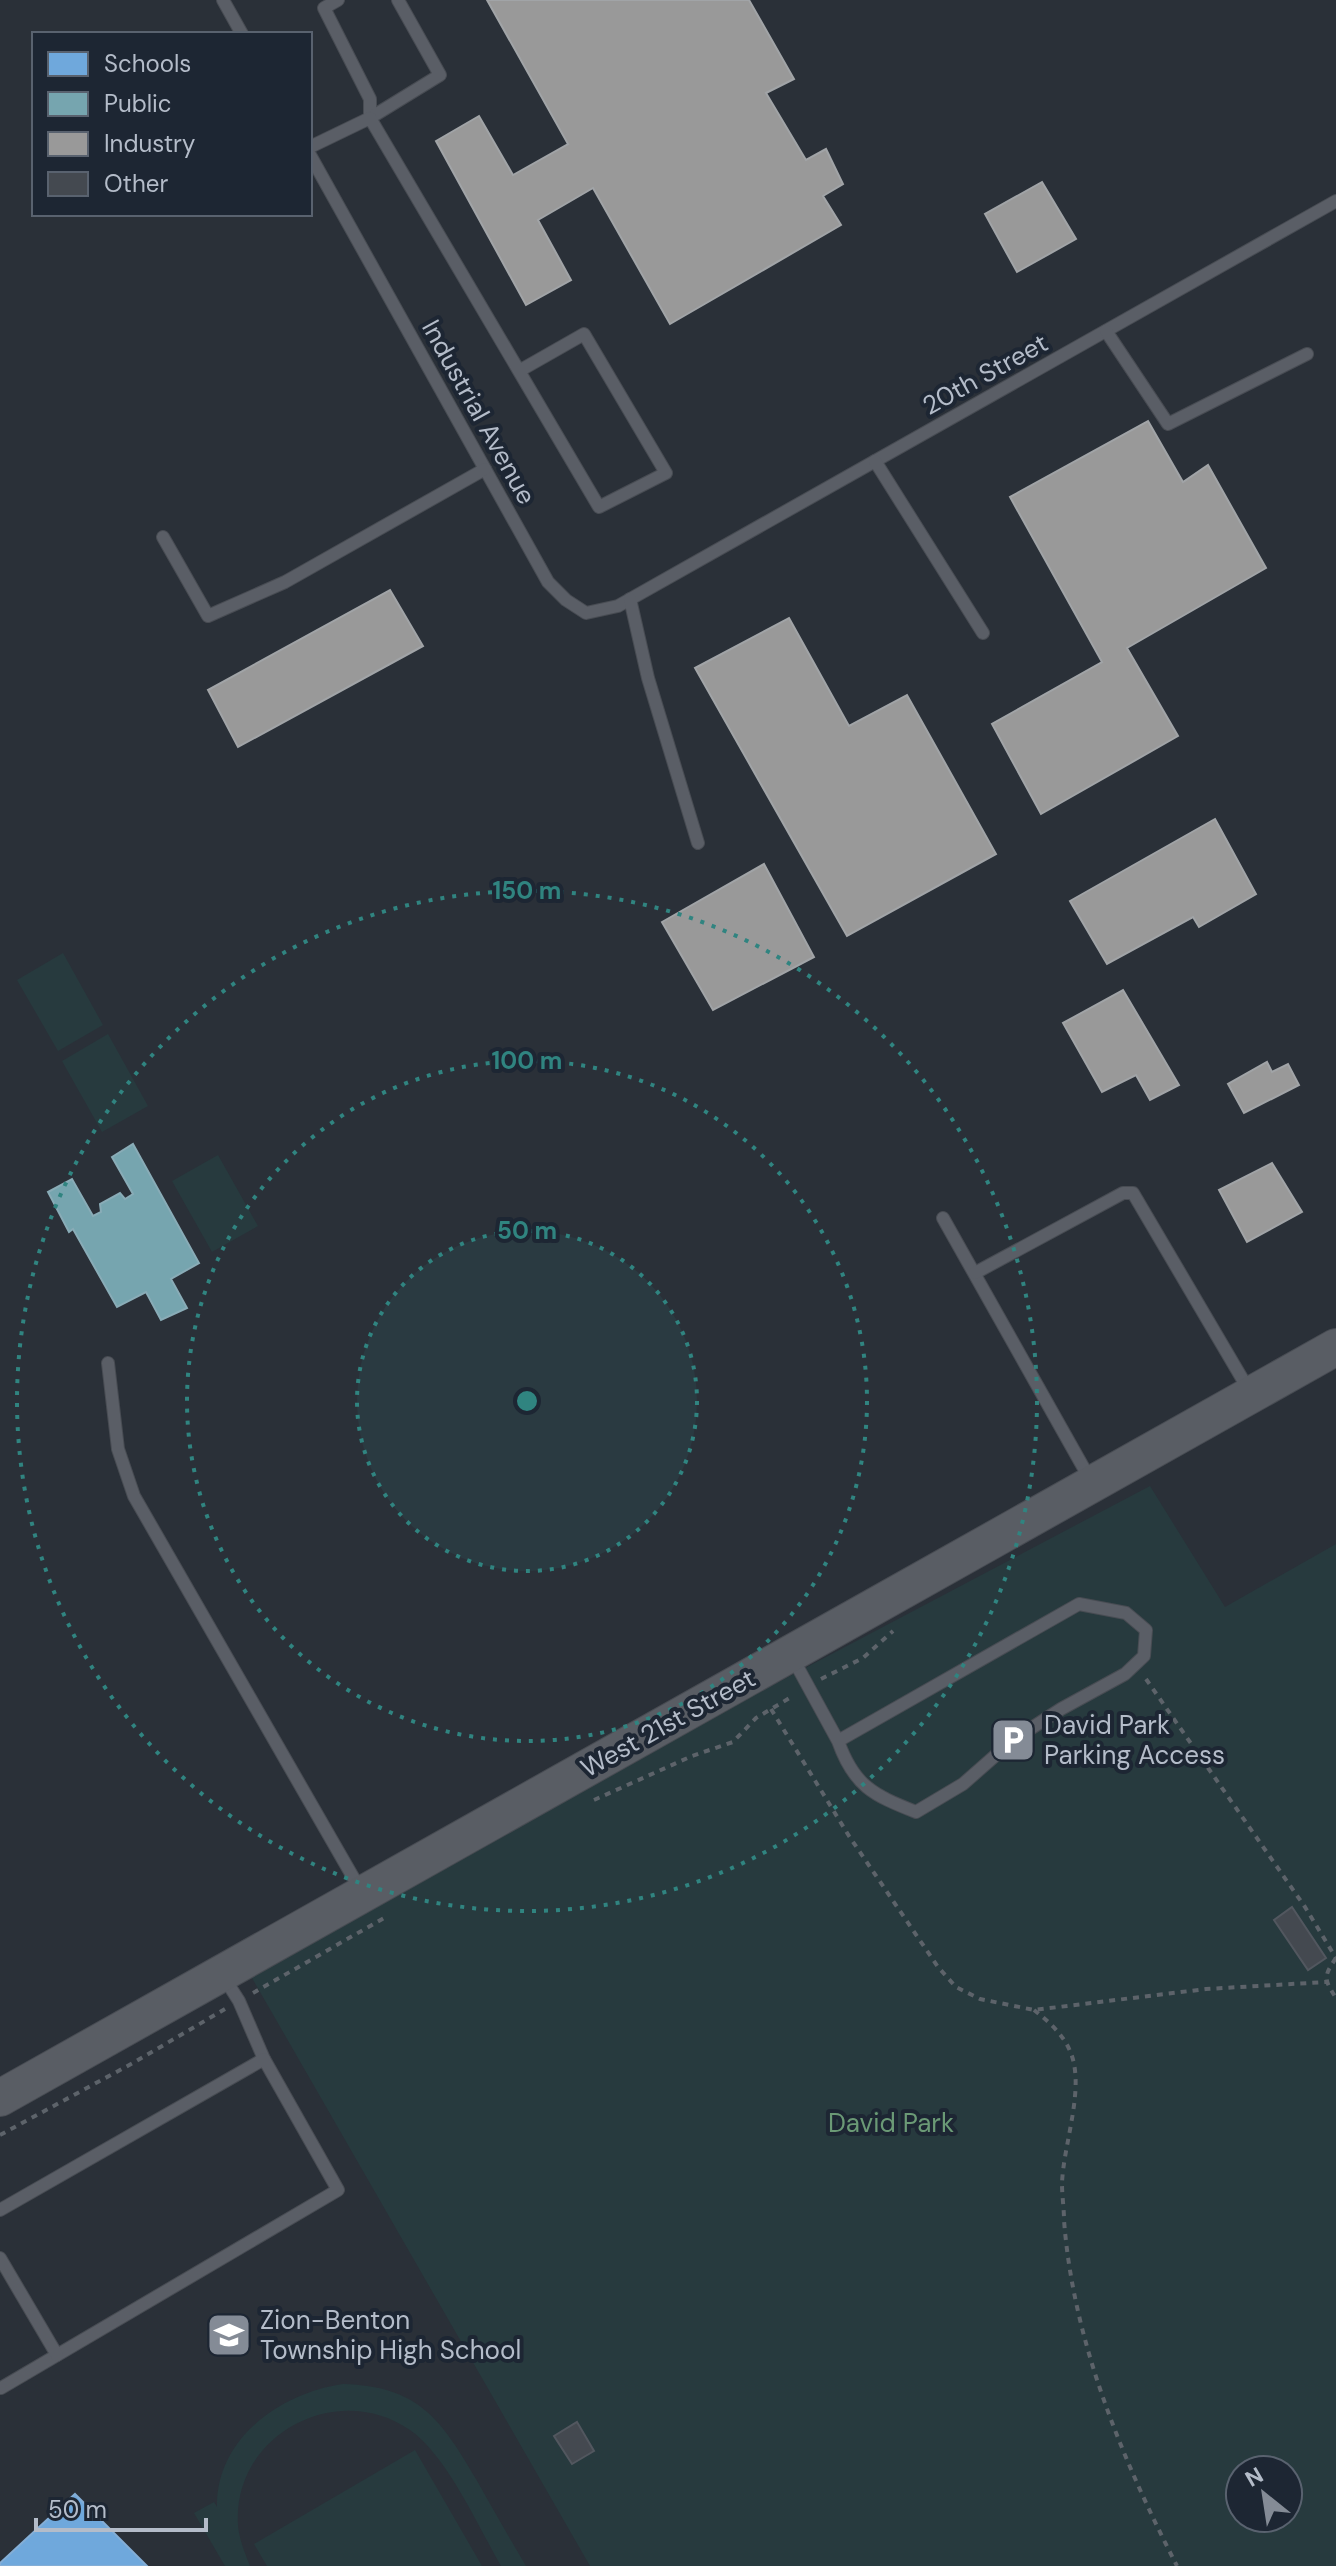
<svg xmlns="http://www.w3.org/2000/svg" width="1336" height="2566" viewBox="0 0 1336 2566" font-family="'DM Sans',sans-serif">
	<rect width="100%" height="100%" fill="#2a3038"/>
	<g fill="#273a3e" fill-rule="evenodd">
		<polygon points="63,953 103,1025 58,1051 17,980"/>
		<polygon points="108,1034 148,1106 102,1132 62,1061"/>
		<polygon points="218,1155 258,1226 212,1252 172,1181"/>
		<path d="M1150,1486L1225,1607L1336,1544V2566H590L244,1964ZM1240,2470H1288V2518H1240Z"/>
		<path d="M343,2384C418,2386 441,2419 476,2479C492,2508 509,2537 526,2566H501C478,2526 447,2456 410,2430C337,2379 232,2435 238,2525C239,2539 245,2553 250,2566H225L194,2513L214,2502L217,2507C216,2438 281,2393 343,2384Z"/>
		<polygon points="415,2450 482,2566 267,2566 254,2544"/>
	</g>
	<polygon fill="#6fa8dc" stroke="#84aed6" stroke-width="2" points="75,2494 147,2566 0,2566 0,2563"/>
	<polygon fill="#76a5af" stroke="#89acb7" stroke-width="2" points="133,1144 199,1263 171,1279 187,1308 161,1320 146,1292 117,1307 73,1229 69,1232 48,1192 72,1179 93,1216 101,1212 100,1204 120,1193 125,1199 133,1194 112,1157"/>
	<g fill="#999" stroke="#a1a4a7" stroke-width="2">
		<polygon points="487,0 749,0 794,79 766,93 806,160 826,149 843,184 823,196 841,225 670,324 593,188 538,220 571,280 526,305 436,141 479,116 513,175 568,144"/>
		<polygon points="1042,182 1076,239 1017,272 985,214"/>
		<polygon points="1148,421 1183,482 1208,465 1266,568 1127,648 1178,736 1041,814 992,724 1102,662 1010,497"/>
		<polygon points="390,590 423,646 238,747 208,690"/>
		<polygon points="789,618 849,726 907,695 996,854 847,936 695,668"/>
		<polygon points="1215,819 1256,894 1199,927 1193,917 1107,964 1070,901"/>
		<polygon points="764,864 814,957 713,1010 662,922"/>
		<polygon points="1123,990 1179,1085 1150,1100 1136,1075 1102,1092 1063,1023"/>
		<polygon points="1267,1062 1272,1072 1288,1064 1299,1085 1244,1113 1228,1084"/>
		<polygon points="1272,1163 1302,1212 1247,1242 1219,1190"/>
	</g>
	<g fill="#444950" stroke="#52575f" stroke-width="2">
		<polygon points="1292,1907 1326,1958 1308,1970 1274,1920"/>
		<polygon points="577,2422 594,2451 572,2464 554,2436"/>
	</g>
	<g fill="none" stroke-linecap="round" stroke-linejoin="round">
		<g stroke="#484c53" stroke-width="14">
			<g id="lane">
				<polyline points="223,0 242,34"/>
				<polyline points="338,0 324,8 370,99 370,118"/>
				<polyline points="370,118 440,75 398,0"/>
				<polyline points="310,147 370,118 599,507 666,473 584,334 519,371"/>
				<polyline points="310,155 548,582 566,600 586,613 618,606 1336,201"/>
				<polyline points="1106,331 1168,424 1307,354"/>
				<polyline points="875,461 983,633"/>
				<polyline points="163,537 208,616 285,582 485,469"/>
				<polyline points="630,599 648,678 698,843"/>
				<polyline points="943,1218 1091,1481"/>
				<polyline points="975,1273 1123,1193 1133,1193 1250,1392"/>
				<polyline points="108,1363 118,1449 134,1496 361,1891"/>
				<path d="M791,1655L838,1741L1079,1604L1126,1613L1146,1630L1144,1656L1125,1674L1061,1709L1013,1740L963,1784L916,1812C873,1795 854,1786 838,1741"/>
				<polyline points="223,1976 239,2001 264,2059"/>
				<polyline points="0,2210 264,2059 338,2190 1,2388"/>
				<polyline points="0,2258 57,2355"/>
			</g>
		</g>
		<g stroke="#484c53" stroke-width="38">
			<polyline id="secondary" points="0,2098 1336,1347"/>
		</g>
		<g stroke="#5d636a" stroke-width="4" stroke-dasharray="6 6" stroke-linecap="butt">
			<polyline points="821,1679 863,1658 893,1631"/>
			<polyline points="1146,1679 1305,1907 1336,1958"/>
			<polyline points="771,1709 849,1836 938,1967 956,1987 980,1999 1034,2010 1206,1989 1326,1982"/>
			<polyline points="594,1800 692,1756 733,1742 756,1718 793,1696"/>
			<path d="M1336,1958C1323,1977 1324,1979 1336,1998"/>
			<polyline points="253,1993 384,1918"/>
			<path d="M1034,2010C1048,2021 1063,2034 1070,2051C1086,2087 1063,2145 1062,2184C1062,2196 1064,2208 1064,2220C1073,2341 1122,2459 1177,2566"/>
			<polyline points="0,2135 133,2063 225,2009"/>
		</g>
		<use href="#lane" stroke="#5a5e66" stroke-width="12"/>
		<use href="#secondary" stroke="#595d64" stroke-width="36"/>
	</g>
	<circle cx="527" cy="1401" r="170" fill="#308480" fill-opacity=".12"/>
	<g fill="none" stroke="#308480" stroke-width="4" stroke-dasharray="4 8">
		<circle cx="527" cy="1401" r="170"/>
		<circle cx="527" cy="1401" r="340"/>
		<circle cx="527" cy="1401" r="510"/>
	</g>
	<defs>
		<g id="parking-square" transform="scale(2.3)"><rect x="-9" y="-9" width="18" height="18" rx="4" fill="#848b96" stroke="#1d2633"/><path d="M-3.5-5.5H1a3.5 3.5 0 0 1 0 7H-1V5.5H-3.5ZM-1-3.4V-.6H.8a1.4 1.4 0 0 0 0-2.8Z" fill="#fff"/></g>
		<g id="school-square" transform="scale(2.3)"><rect x="-9" y="-9" width="18" height="18" rx="4" fill="#848b96" stroke="#1d2633"/><path d="M0-5L7-2L0 1L-7-2ZM-4 1L0 2.5L4 1V4Q0 6-4 4Z" fill="#fff"/></g>
	</defs>
	<g fill-rule="evenodd">
		<use href="#parking-square" x="1013" y="1740"/>
		<use href="#school-square" x="229" y="2335"/>
	</g>
	<g text-anchor="middle" stroke-width="8" stroke-linejoin="round" paint-order="stroke">
		<g font-size="26" fill="#b4bcc9" stroke="#1d2633">
			<text transform="translate(985 374) rotate(-29)" y="9">20th Street</text>
			<text transform="translate(479 412) rotate(61)" y="9">Industrial Avenue</text>
			<text transform="translate(668 1723) rotate(-29)" y="9">West 21st Street</text>
		</g>
		<g font-size="26" fill="#b4bcc9" stroke="#1d2633" text-anchor="start">
			<text x="1044" y="1734">David Park<tspan x="1044" dy="30">Parking Access</tspan></text>
			<text x="260" y="2329">Zion-Benton<tspan x="260" dy="30">Township High School</tspan></text>
		</g>
		<g font-size="26" fill="#6b9a76" stroke="#1d2633">
			<text x="891" y="2132">David Park</text>
		</g>
	</g>
	<circle cx="527" cy="1401" r="12" fill="#308480" stroke="#1d2633" stroke-width="4"/>
	<g font-size="24" text-anchor="middle" font-weight="bold" fill="#308480" stroke="#1d2633" stroke-width="8" stroke-linejoin="round" paint-order="stroke">
		<text x="527" y="899">150 m</text>
		<text x="527" y="1069">100 m</text>
		<text x="527" y="1239">50 m</text>
	</g>
	<rect x="32" y="32" width="280" height="184" fill="#1d2633" stroke="#59626f" stroke-width="2"/>
	<rect x="48" y="52" width="40" height="24" fill="#6fa8dc" stroke="#59626f" stroke-width="2"/>
	<text x="104" y="72" font-size="24" fill="#b4bcc9">Schools</text>
	<rect x="48" y="92" width="40" height="24" fill="#76a5af" stroke="#59626f" stroke-width="2"/>
	<text x="104" y="112" font-size="24" fill="#b4bcc9">Public</text>
	<rect x="48" y="132" width="40" height="24" fill="#999999" stroke="#59626f" stroke-width="2"/>
	<text x="104" y="152" font-size="24" fill="#b4bcc9">Industry</text>
	<rect x="48" y="172" width="40" height="24" fill="#444950" stroke="#59626f" stroke-width="2"/>
	<text x="104" y="192" font-size="24" fill="#b4bcc9">Other</text>
	<g transform="translate(1264 2494) rotate(330)"><circle r="38" fill="#1d2633" stroke="#59626f" stroke-width="2"/>
	<path d="M0-6L14 30L0 20L-14 30Z" fill="#848b96"/>
	<text y="-12" font-size="22" font-weight="bold" text-anchor="middle" fill="#b4bcc9">N</text>
	</g>
	<path d="M36 2518v12h170v-12" fill="none" stroke="#b4bcc9" stroke-width="4"/>
	<text x="48" y="2518" font-size="24" fill="#b4bcc9" stroke="#1d2633" stroke-width="6" paint-order="stroke">50 m</text>
</svg>
